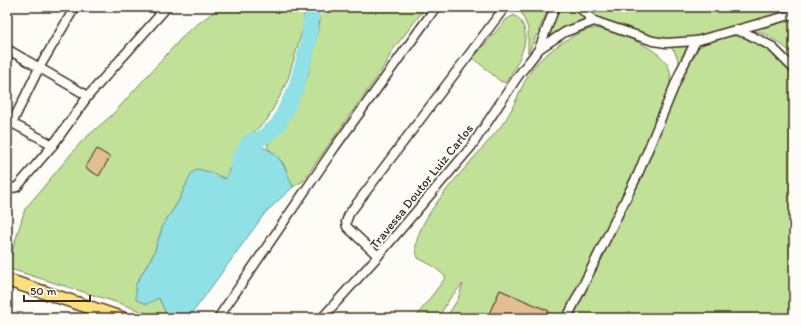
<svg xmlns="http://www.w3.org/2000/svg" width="801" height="325" viewBox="0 0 801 325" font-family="Itim,sans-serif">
	<rect width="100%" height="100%" fill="#fdfcf7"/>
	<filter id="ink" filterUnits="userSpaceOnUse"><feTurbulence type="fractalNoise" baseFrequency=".025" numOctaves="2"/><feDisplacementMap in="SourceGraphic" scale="8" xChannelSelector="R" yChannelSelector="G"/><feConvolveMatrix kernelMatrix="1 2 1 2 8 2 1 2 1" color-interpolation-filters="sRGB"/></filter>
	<g filter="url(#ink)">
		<g fill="#c1e098" stroke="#7e855b">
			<polygon points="220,7 304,7 304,25 288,79 281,94 267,120 243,142 225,179 210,172 197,170 191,174 178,202 163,225 154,253 136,284 159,298 167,315 156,317 122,304 7,268 25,209 82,141 112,115 186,33"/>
			<polygon points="328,7 426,7 392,51 384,67 303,181 293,187 283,163 267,147 271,137 288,120 297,101 308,75 321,16"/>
			<polygon points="519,7 547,7 546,15 528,53 528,28"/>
			<polygon points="559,7 572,7 590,20 579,22 549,37"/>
			<polygon points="581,7 794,7 794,11 691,40 659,40 601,19 584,11"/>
			<path d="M514,15C539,32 516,65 506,83L500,81L473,58L506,20Z"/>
			<polygon points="794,16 794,54 769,36 750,29"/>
			<path d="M596,28C617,33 664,47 670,71C677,98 611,218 596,249C585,272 575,295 565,318H545L548,311L500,290L487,318H446L458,299L463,284L450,298L438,318H415L446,277L433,266L418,258C416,252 415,247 417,240C426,203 483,152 506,119C518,101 523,77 539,61C554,47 576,31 596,28Z"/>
			<path d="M744,35C769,45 780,55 794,78V318H570L695,51C711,36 723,37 744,35Z"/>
			<polygon points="689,45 679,62 674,50 668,46"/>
		</g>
		<path fill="#8fe1e6" stroke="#6d9896" d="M243,142C277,149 280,155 293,187L265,213L191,315L184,318L167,316L159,298L147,304L136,300V284L154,253L163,225L178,202L191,174L197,169L210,172L225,179Z"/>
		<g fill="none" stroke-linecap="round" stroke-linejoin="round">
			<polyline stroke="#8fe1e6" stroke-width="16" points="238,163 249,142 262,138 278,125 296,88 308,45 313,7"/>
		</g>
		<g fill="#e1bf93" stroke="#3b2a1e">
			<polygon points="97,149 110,157 99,176 85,168"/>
			<polygon points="500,290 549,311 545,318 487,318"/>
		</g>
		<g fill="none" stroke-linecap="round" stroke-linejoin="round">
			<g stroke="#3b2a1e" stroke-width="11">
				<g id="minor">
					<polyline points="154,7 162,12"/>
					<polyline points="579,7 594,21 653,41 666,43 696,41 735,30 748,34 771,46 794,69"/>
					<polyline points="736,30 794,14"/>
					<polyline points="7,49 88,96"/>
					<polyline points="539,49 555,7"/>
					<polyline points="8,121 53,145"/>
					<polyline points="12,123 39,68 75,7"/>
					<polyline points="7,189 17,187 53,145 88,96 167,7"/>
					<polyline points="378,256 347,227 346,222 349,214 505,7"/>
					<polyline points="218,318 335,147 436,7"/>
					<polyline points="322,318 378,256 471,147 518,76 539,49 565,32 594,21"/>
					<polyline points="567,318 638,174 681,70 696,41"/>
				</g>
			</g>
			<g stroke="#3b2a1e" stroke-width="15">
				<polyline id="primary" points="7,280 122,318"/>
			</g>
			<use href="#minor" stroke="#fdfcf7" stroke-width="8"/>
			<use href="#primary" stroke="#fddf80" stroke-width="12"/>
		</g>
	</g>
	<g text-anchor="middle" stroke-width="3.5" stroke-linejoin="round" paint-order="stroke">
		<g font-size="13" fill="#3b2a1e" stroke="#fdfcf7">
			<text transform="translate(421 186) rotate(-51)" y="5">Travessa Doutor Luiz Carlos</text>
		</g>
	</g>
	<rect width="801" height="325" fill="none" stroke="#fdfcf7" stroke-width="24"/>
	<rect x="12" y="12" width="777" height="301" fill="none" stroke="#3b2a1e" stroke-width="1.5" filter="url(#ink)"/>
	<path d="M24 295v6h66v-6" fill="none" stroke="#3b2a1e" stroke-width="2"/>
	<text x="30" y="295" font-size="12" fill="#3b2a1e" stroke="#fdfcf7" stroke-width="3" paint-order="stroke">50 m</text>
</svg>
